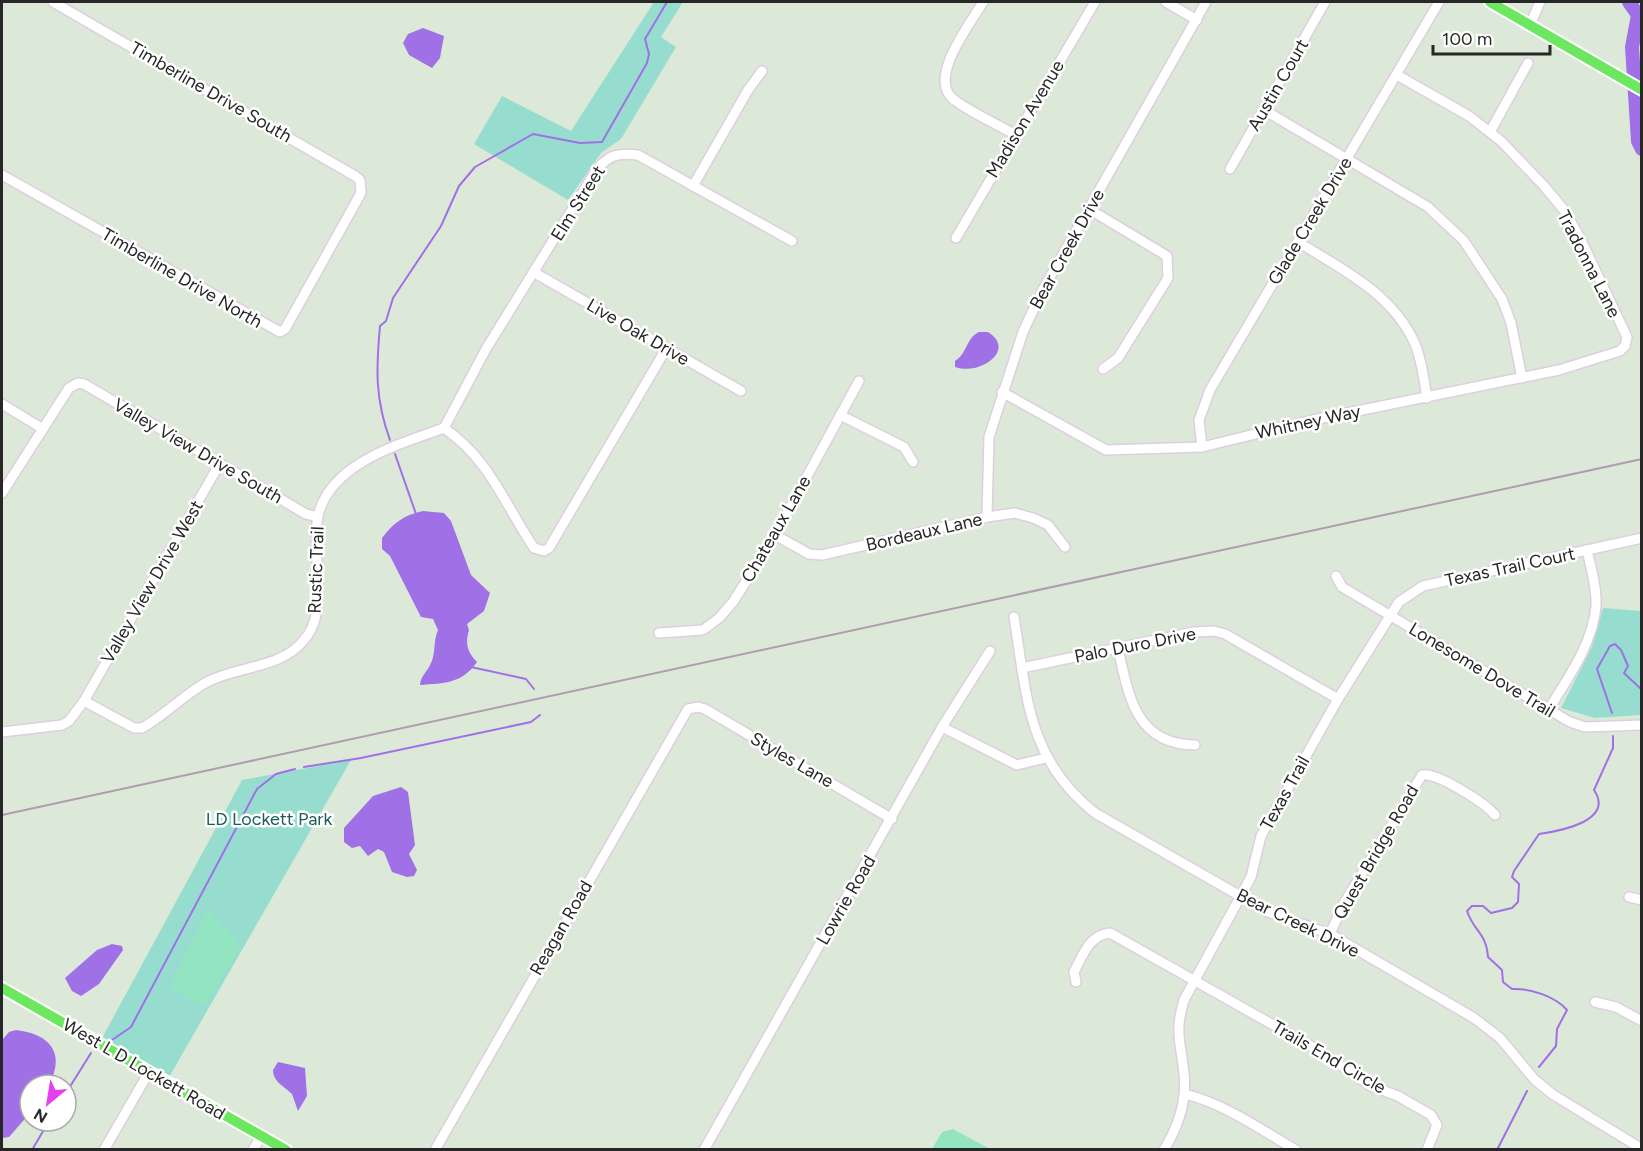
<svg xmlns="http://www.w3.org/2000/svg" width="1643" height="1151" viewBox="0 0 1643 1151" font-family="Figtree,sans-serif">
	<rect width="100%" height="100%" fill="#dde9d8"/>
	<g fill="#97ddcf">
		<polygon points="654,2 683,2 661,37 676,47 621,139 601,153 568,200 474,144 502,96 571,131"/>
		<polygon points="1603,608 1641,611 1641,715 1595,718 1561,708 1592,647"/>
		<polygon points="351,760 168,1079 101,1040 242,780"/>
	</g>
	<g fill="#93e4c1">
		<polygon points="208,910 241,946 204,1006 169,988"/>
		<polygon points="953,1129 990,1149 932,1149 942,1132"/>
	</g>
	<g fill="#a070e6">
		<polygon points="423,28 444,36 440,58 432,68 409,55 403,43 408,34"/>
		<path d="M979,332H988C1017,350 980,376 955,367V361C967,354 966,338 979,332Z"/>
		<path d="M423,511L444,513L451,521L471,575L490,593L484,611L467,624L469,630C465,643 467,652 477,662C462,684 444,683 420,685C421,675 428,671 431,663C436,652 433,641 438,630L433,619L421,617L390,556L382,549V538C393,523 404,515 423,511Z"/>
		<polygon points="401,787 408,792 415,845 409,854 417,870 414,876 407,877 392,872 384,852 378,849 368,856 360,846 352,848 344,842 344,828 373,796"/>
		<polygon points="112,944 122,946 123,950 99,984 81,996 72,991 65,978 97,950"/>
		<path d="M16,1030C50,1034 66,1053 49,1085H30V1113L9,1137L2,1138V1040L9,1032Z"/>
		<path d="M278,1062L305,1068L307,1096L298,1111L292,1094C284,1086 273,1082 273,1070Z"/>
	</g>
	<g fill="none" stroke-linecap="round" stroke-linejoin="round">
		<g stroke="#a070e6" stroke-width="2">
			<path d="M390,440C375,399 376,369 380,326L386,321L393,298L441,226L459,186L475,167L533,134L580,143L602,142L647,63L649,54L645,39L667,2"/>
			<polyline points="395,454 416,514"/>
			<polyline points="471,667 526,679 534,689"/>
			<polyline points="1612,713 1597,669 1610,646 1615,644 1621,650 1628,666 1624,673 1642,690"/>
			<polyline points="304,767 361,758 531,722 540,715"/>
			<polyline points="112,1040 131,1027 257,789 276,774 295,769"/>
			<path d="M1539,1067L1556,1046L1557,1029L1567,1010C1555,996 1529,988 1512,989L1503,982L1502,970L1488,957C1486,932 1474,932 1467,911L1472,906H1483L1491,913L1512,908L1518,902L1519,884L1512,877L1514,871L1539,834C1560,831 1615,821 1594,790L1613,748V736"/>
			<polyline points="66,1093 91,1053"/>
			<polyline points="32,1150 49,1121"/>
			<polyline points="1497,1150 1527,1091"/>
		</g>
		<polyline stroke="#a070e6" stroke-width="14" points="1629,2 1638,15 1632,47 1638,141 1642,149"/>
		<g stroke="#decedf" stroke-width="12">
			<g id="minor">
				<path d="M983,2C971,23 930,74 951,97C963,109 999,125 1016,135"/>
				<polyline points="1166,2 1197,20"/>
				<polyline points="1530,25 1540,2"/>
				<polyline points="1264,110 1428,207 1464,241 1502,299 1511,323 1522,378"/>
				<polyline points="1490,132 1528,63"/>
				<polyline points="1230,169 1325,2"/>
				<polyline points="2,175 280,332 285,329 361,193 360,180 355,176 53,2"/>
				<polyline points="693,186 748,90 762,71"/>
				<polyline points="1089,209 1167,256 1168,278 1118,358 1103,369"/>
				<polyline points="956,238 1095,2"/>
				<path d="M1298,242C1342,269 1393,294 1415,344C1422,361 1424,380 1427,398"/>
				<polyline points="535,273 741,391"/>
				<polyline points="1002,392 1106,450 1202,447 1313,420 1559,370 1620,351 1625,346 1627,337 1580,238 1564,210 1544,186 1501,141 1469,116 1397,75"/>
				<polyline points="2,404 43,429"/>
				<polyline points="840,415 904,447 913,462"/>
				<path d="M444,428L486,349L594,174C606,156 616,152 638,155L792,241"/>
				<polyline points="1202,447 1199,420 1210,390 1439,2"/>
				<polyline points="2,493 69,388 78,383 84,384 306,514 318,517"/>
				<polyline points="987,517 989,437 1023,332 1041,293 1206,2"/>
				<polyline points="775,535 809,554 822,555 987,517 1015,513 1033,518 1048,525 1065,547"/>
				<polyline points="1336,576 1342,587 1570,722 1585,727 1642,725"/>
				<path d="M1014,617C1027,696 1027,759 1095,813L1268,912L1330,934L1474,1018L1500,1038L1534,1079L1552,1094L1642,1149"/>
				<polyline points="659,633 703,630 719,618 733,602 775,535 859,381"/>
				<path d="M1118,649C1129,696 1135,744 1195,745"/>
				<polyline points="1022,668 1194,632 1214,631 1225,634 1338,699"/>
				<path d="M84,701L134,728H142C166,715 185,693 209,681C239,666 282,668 304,640C318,624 318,604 318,584C318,563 314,537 318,516C330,463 400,444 444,428C490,460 504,503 534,548L544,551L549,548L666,349"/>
				<path d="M1549,709C1568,678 1593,643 1596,606C1597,588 1591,568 1587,550"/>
				<polyline points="942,727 1017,765 1046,758"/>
				<polyline points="2,732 62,725 69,721 84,701 220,463"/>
				<polyline points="1629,897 1642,900"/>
				<path d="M1330,934L1344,903L1422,775C1437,772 1485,803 1495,815"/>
				<path d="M1076,982L1074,972C1083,955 1089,935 1110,933L1323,1053L1371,1086L1398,1096L1431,1115L1437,1125L1427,1150"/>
				<polyline points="1595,1002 1616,1007 1642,1021"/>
				<path d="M1185,1094C1225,1104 1260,1129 1296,1150"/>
				<polyline points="104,1150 149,1072"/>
				<polyline points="253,1150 261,1136"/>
				<polyline points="435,1150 688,709 698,707 705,709 892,819"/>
				<polyline points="704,1150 942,727 990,651"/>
				<path d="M1164,1150C1178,1127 1187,1100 1184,1074C1181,1042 1174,1033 1184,1000L1251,877L1261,836L1338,699L1399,602L1423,586L1642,538"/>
			</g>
		</g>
		<g stroke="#fff" stroke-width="14">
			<g id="major">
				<polyline points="1490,2 1642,90"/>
				<polyline points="2,988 286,1150"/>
			</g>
		</g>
		<use href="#minor" stroke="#fff" stroke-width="9"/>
		<use href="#major" stroke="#6ce75f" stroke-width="10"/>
		<polyline stroke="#b09cb0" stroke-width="2" points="2,815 1642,459"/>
	</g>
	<g text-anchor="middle" stroke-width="5" stroke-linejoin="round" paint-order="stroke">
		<g font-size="18" fill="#272727" stroke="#fff">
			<text transform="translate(1278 85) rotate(-60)" y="6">Austin Court</text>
			<text transform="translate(211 92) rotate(30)" y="6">Timberline Drive South</text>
			<text transform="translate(1025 119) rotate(-59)" y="6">Madison Avenue</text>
			<text transform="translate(578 203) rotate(-58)" y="6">Elm Street</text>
			<text transform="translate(1310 221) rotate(-59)" y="6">Glade Creek Drive</text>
			<text transform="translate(1067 249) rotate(-61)" y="6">Bear Creek Drive</text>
			<text transform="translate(1589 264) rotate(63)" y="6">Tradonna Lane</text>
			<text transform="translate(182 278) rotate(30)" y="6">Timberline Drive North</text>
			<text transform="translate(638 332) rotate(30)" y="6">Live Oak Drive</text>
			<text transform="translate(1308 422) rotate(-12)" y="6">Whitney Way</text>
			<text transform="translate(198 451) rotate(30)" y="6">Valley View Drive South</text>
			<text transform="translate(776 529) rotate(-60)" y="6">Chateaux Lane</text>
			<text transform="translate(924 532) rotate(-13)" y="6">Bordeaux Lane</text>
			<text transform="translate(1510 567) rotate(-12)" y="6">Texas Trail Court</text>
			<text transform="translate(316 570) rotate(-88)" y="6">Rustic Trail</text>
			<text transform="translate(152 582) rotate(-60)" y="6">Valley View Drive West</text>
			<text transform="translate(1135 645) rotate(-11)" y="6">Palo Duro Drive</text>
			<text transform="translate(1482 670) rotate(31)" y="6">Lonesome Dove Trail</text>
			<text transform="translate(792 760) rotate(30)" y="6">Styles Lane</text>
			<text transform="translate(1285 793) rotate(-61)" y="6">Texas Trail</text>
			<text transform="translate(1376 852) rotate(-60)" y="6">Quest Bridge Road</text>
			<text transform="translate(846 900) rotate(-60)" y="6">Lowrie Road</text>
			<text transform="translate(1298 923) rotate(26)" y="6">Bear Creek Drive</text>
			<text transform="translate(561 928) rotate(-60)" y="6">Reagan Road</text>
			<text transform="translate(1329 1057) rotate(30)" y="6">Trails End Circle</text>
			<text transform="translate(144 1069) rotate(30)" y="6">West L D Lockett Road</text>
		</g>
		<g font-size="18" fill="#1d5d59" stroke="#fff">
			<text x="269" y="825">LD Lockett Park</text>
		</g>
	</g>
	<rect width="1643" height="1151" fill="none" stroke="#272727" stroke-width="6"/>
	<g transform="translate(48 1103) rotate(210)"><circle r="28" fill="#ffffff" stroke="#a9a9a9" stroke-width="1.5"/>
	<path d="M0-4.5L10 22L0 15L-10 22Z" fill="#e640ee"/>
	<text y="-9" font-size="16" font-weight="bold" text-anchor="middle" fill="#272727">N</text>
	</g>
	<path d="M1433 45v9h117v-9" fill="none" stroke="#272727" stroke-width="3"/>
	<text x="1442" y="45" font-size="18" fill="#272727" stroke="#ffffff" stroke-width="4.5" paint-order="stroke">100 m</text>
</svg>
